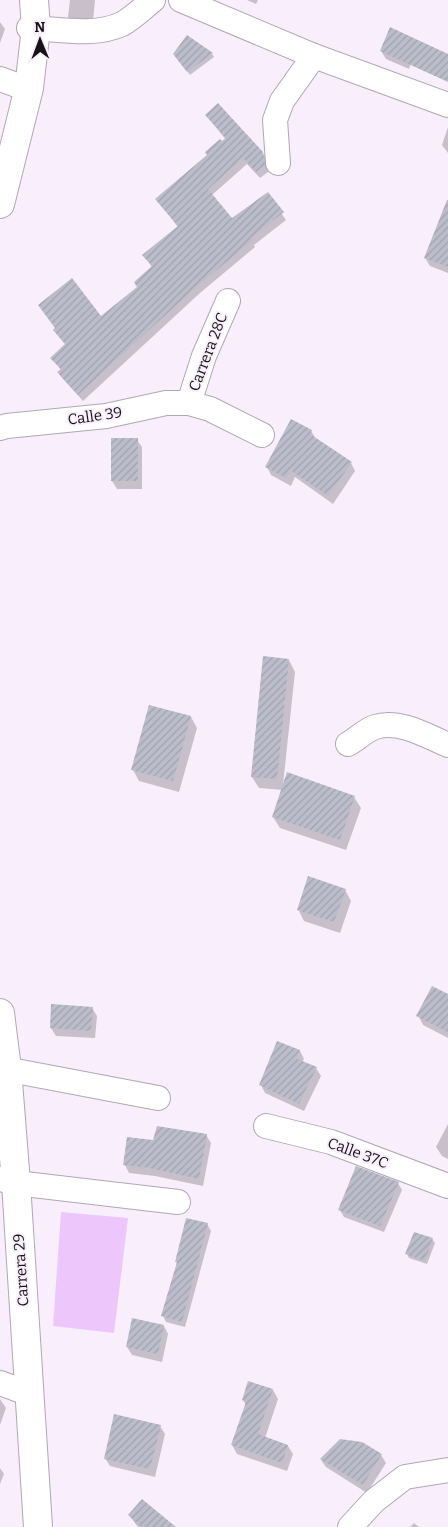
<svg xmlns="http://www.w3.org/2000/svg" width="448" height="1527" viewBox="0 0 448 1527" font-family="Bitter,serif">
	<defs>
		<pattern id="building-hatch" width="6" height="6" patternUnits="userSpaceOnUse" patternTransform="scale(1.25)"><rect width="6" height="6" fill="#bcbdcb"/><path d="M-1 1l2-2M0 6l6-6M5 7l2-2" fill="none" stroke="#a1a2ae"/></pattern>
	</defs>
	<rect width="100%" height="100%" fill="#f9effc"/>
	<polygon fill="#edc7fb" points="61,1212 128,1218 114,1333 53,1326"/>
	<g fill="#0003">
		<polygon points="70,0 95,0 93,21 70,20 68,17"/>
		<polygon points="247,0 258,0 256,4"/>
		<polygon points="0,22 5,29 0,43"/>
		<polygon points="417,47 409,69 386,59 381,51"/>
		<polygon points="212,54 214,57 190,75 177,58"/>
		<polygon points="206,115 262,152 267,160 268,172 260,178 247,164 212,195 232,220 267,193 286,220 254,245 255,247 200,293 83,401 63,379 59,373 61,370 52,358 66,345 59,336 56,329 39,305 100,318 138,288 152,267 144,255 178,227 156,199 226,140"/>
		<polygon points="448,127 448,153 442,145"/>
		<polygon points="448,213 448,273 430,266 425,258"/>
		<polygon points="311,431 316,439 351,463 355,471 333,504 295,477 291,486 271,475 267,467"/>
		<polygon points="137,440 142,447 142,489 117,489 112,481"/>
		<polygon points="289,660 295,672 283,785 354,797 361,808 346,850 280,828 273,817 283,790 259,788 252,777"/>
		<polygon points="191,717 197,728 179,792 139,781 133,770"/>
		<polygon points="345,890 351,901 340,933 304,921 298,909"/>
		<polygon points="448,996 448,1038 423,1025 418,1015"/>
		<polygon points="92,1008 97,1016 95,1038 56,1036 51,1028"/>
		<polygon points="278,1043 300,1051 304,1059 302,1062 316,1068 321,1076 304,1111 265,1093 261,1085"/>
		<polygon points="448,1124 448,1159 442,1156 436,1147"/>
		<polygon points="206,1135 211,1143 203,1186 155,1176 129,1173 125,1165"/>
		<polygon points="398,1183 402,1190 384,1232 344,1217 340,1210"/>
		<polygon points="207,1224 211,1231 185,1327 166,1322 163,1316 178,1264 176,1262"/>
		<polygon points="432,1239 435,1243 427,1264 409,1258 407,1254"/>
		<polygon points="164,1326 168,1334 162,1362 132,1355 127,1347"/>
		<polygon points="273,1390 278,1399 265,1438 288,1446 293,1454 287,1471 237,1454 232,1445 246,1405 243,1400"/>
		<polygon points="0,1399 6,1408 0,1425"/>
		<polygon points="160,1426 165,1434 155,1477 110,1466 105,1458"/>
		<polygon points="340,1441 381,1455 386,1463 367,1493 326,1467 321,1460"/>
		<polygon points="0,1468 4,1474 0,1484"/>
		<polygon points="129,1515 170,1527 138,1527"/>
		<polygon points="414,1523 419,1527 410,1527"/>
	</g>
	<g fill="url(#building-hatch)">
		<polygon points="390,27 448,54 448,82 380,51"/>
		<polygon points="187,35 213,53 187,72 173,54"/>
		<polygon points="218,103 263,152 265,165 256,172 243,158 208,189 232,218 268,192 284,212 251,238 253,240 196,287 78,395 57,372 61,369 50,358 65,344 53,330 55,328 38,305 72,278 101,316 137,287 134,282 152,266 142,255 178,226 155,199 207,155 205,152 220,139 222,141 226,138 205,115"/>
		<polygon points="447,200 448,200 448,267 424,258"/>
		<polygon points="291,419 312,430 310,434 352,462 328,496 290,470 286,478 265,467"/>
		<rect x="111" y="438" width="27" height="43"/>
		<polygon points="263,656 289,659 277,779 251,777"/>
		<polygon points="149,705 191,716 173,781 131,770"/>
		<polygon points="287,772 355,796 340,840 272,817"/>
		<polygon points="308,876 346,889 334,922 297,910"/>
		<polygon points="432,986 448,994 448,1032 416,1016"/>
		<polygon points="51,1004 93,1007 91,1031 50,1028"/>
		<polygon points="277,1041 300,1050 295,1058 317,1067 299,1104 259,1085"/>
		<polygon points="157,1126 207,1134 199,1179 150,1168 123,1165 127,1137 153,1140"/>
		<polygon points="356,1166 399,1182 380,1226 338,1210"/>
		<polygon points="186,1218 208,1223 182,1322 161,1316 177,1262 175,1262"/>
		<polygon points="414,1232 433,1238 425,1261 405,1254"/>
		<polygon points="132,1318 164,1325 158,1354 126,1347"/>
		<polygon points="248,1381 273,1389 258,1434 288,1445 282,1463 231,1445 246,1402 242,1400"/>
		<polygon points="114,1414 161,1425 150,1469 104,1459"/>
		<polygon points="340,1439 362,1442 382,1454 363,1485 320,1459"/>
		<polygon points="142,1499 176,1527 141,1527 128,1515"/>
	</g>
	<g fill="none" stroke-linecap="round" stroke-linejoin="round">
		<g stroke="#b0a7b4" stroke-width="26">
			<g id="street">
				<polyline points="181,0 314,56 448,105"/>
				<path d="M29,28C59,29 94,37 122,24C133,18 143,8 153,0"/>
				<polyline points="0,79 22,87"/>
				<polyline points="278,163 275,120 282,101 314,56"/>
				<polyline points="189,403 204,356 228,301"/>
				<polyline points="0,428 7,426 106,416 166,403 189,403 210,409 262,435"/>
				<path d="M348,744C357,739 366,730 375,727C399,719 427,736 448,745"/>
				<polyline points="0,1068 158,1098"/>
				<polyline points="266,1126 331,1142 448,1186"/>
				<polyline points="0,1179 16,1183 178,1202"/>
				<polyline points="0,1383 19,1390"/>
				<polyline points="350,1527 374,1501 405,1477 448,1470"/>
			</g>
		</g>
		<g stroke="#b0a7b4" stroke-width="30">
			<g id="secondary">
				<polyline points="0,204 29,88 36,28 34,0"/>
				<polyline points="0,1013 7,1069 16,1183 38,1527"/>
			</g>
		</g>
		<use href="#street" stroke="#fff" stroke-width="24"/>
		<use href="#secondary" stroke="#fff" stroke-width="28"/>
	</g>
	<g text-anchor="middle" stroke-width="4" stroke-linejoin="round" paint-order="stroke">
		<g font-size="15" fill="#161317" stroke="#f9effc">
			<text transform="translate(208 352) rotate(-69)" y="5">Carrera 28C</text>
			<text transform="translate(95 416) rotate(-8)" y="5">Calle 39</text>
			<text transform="translate(358 1153) rotate(20)" y="5">Calle 37C</text>
			<text transform="translate(21 1270) rotate(-94)" y="5">Carrera 29</text>
		</g>
	</g>
	<g transform="translate(40 40) rotate(359)" stroke="#f9effc" stroke-width="4" paint-order="stroke">
	<path d="M0-4L9 19L0 12L-9 19Z" fill="#161317"/>
	<text y="-8" font-size="14" font-weight="bold" text-anchor="middle" fill="#161317">N</text>
	</g>
</svg>
